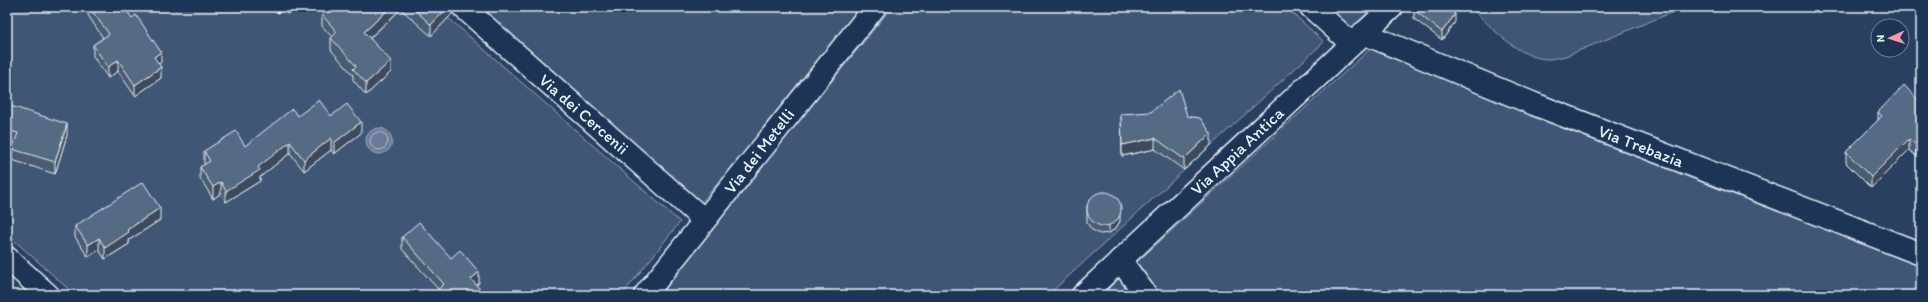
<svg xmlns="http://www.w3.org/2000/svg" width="1928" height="302" viewBox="0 0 1928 302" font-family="Itim,sans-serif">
	<rect width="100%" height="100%" fill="#294061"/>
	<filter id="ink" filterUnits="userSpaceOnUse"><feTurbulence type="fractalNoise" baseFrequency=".025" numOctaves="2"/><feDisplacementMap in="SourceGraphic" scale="8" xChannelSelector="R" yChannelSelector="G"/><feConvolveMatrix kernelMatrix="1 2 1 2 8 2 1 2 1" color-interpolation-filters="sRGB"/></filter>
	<g filter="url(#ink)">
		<g fill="#415774" stroke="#94a4b6">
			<polygon points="7,7 436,7 680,222 622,295 75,295 7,234"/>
			<polygon points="476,7 868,7 700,204"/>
			<polygon points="892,7 1286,7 1324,42 1048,295 658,295"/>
			<polygon points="1322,7 1379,7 1350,32"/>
			<path d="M1470,7H1685L1566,56C1560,57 1553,59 1548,59C1518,59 1490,25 1470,7Z"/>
			<polygon points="1371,48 1921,264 1921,295 1101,295"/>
		</g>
		<circle fill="#6b7c95" stroke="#9dabbd" cx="379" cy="141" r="13"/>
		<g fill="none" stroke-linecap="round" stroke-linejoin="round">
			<circle stroke="#b6c2d0" stroke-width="1" cx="379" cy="141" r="9"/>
			<g stroke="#e8f1f8" stroke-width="25">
				<g id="minor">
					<polyline points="463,7 704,220"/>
					<polyline points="1311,7 1352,44"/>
					<polyline points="1363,33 1534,104 1921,254"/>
					<polyline points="7,258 48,295"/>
					<polyline points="1120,260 1146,295"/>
					<polyline points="645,295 875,7"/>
					<polyline points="1083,295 1392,7"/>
				</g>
			</g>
			<use href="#minor" stroke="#1d3557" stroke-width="22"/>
		</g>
		<g fill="#495b71" stroke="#e8f1f8">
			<polygon points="88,7 124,7 161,62 158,64 161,78 135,96 118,71 108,78 93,56 93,45 103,38 88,15"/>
			<polygon points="273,7 296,7 287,14 284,9 278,13"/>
			<polygon points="330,7 452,7 452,14 431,36 401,9 370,38 391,72 366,95 353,80 353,75 331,50 331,38 332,37 322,26 322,15"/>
			<polygon points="1414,10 1455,22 1442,40 1414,19"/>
			<polygon points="1921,103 1921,151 1916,156 1909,150 1871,188 1846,163 1846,152 1878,120 1878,112"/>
			<polygon points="1121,114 1187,116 1211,145 1184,170 1155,149 1122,156"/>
			<polygon points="298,116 331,116 361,133 334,154 331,150 304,171 290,153 260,177 260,181 226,202 221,193 213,199 200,178 200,167 205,164 204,163 204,151 245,146"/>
			<polygon points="7,119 67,135 55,174 12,160 12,149 14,143 7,141"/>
			<polygon points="1087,205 1120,221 1116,228 1109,233 1100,234 1092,230 1087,223"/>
			<polygon points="160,220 129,240 129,244 105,259 99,250 88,257 75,237 75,226"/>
			<polygon points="402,237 451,258 479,283 477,285 438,289 402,249"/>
		</g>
		<g fill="#3c4a5c" stroke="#e8f1f8">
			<polygon points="278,7 284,7 284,9 278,13"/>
			<polygon points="287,7 296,7 287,14"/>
			<polygon points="391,7 401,7 401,9 364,43 364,32"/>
			<polygon points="448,7 452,7 452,14 431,36 431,25"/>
			<polygon points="1455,14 1455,22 1442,40 1442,32"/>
			<polygon points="161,52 161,62 154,68 154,57"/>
			<polygon points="118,60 118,71 108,78 108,67"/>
			<polygon points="391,61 391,72 366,95 366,83"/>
			<polygon points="161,67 161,78 135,96 135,85"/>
			<polygon points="361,122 361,133 334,154 334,143"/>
			<polygon points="67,124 67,135 55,174 55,162"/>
			<polygon points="1211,133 1211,145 1184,170 1184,159"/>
			<polygon points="331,138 331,150 304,171 304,160"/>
			<polygon points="1155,138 1155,149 1122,156 1122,145"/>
			<polygon points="1909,139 1909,150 1871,188 1871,177"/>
			<polygon points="1921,140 1921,151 1916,156 1916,145"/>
			<polygon points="290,142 290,153 260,177 260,181 226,202 226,191"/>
			<polygon points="221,182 221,193 213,199 213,187"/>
			<polygon points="160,208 160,220 129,240 129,244 105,259 105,248 127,230"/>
			<polygon points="1120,212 1120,221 1116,228 1109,233 1109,225"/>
			<polygon points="99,238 99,250 88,257 88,245"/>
			<polygon points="479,272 479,283 471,290 471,279"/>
		</g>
		<g fill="#556a83" stroke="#e8f1f8">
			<polygon points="89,7 124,7 132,18 136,15 161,52 154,57 161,67 135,85 118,60 108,67 93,45 109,34"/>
			<polygon points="330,7 391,7 364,32 391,61 366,83 353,69 356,66 331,38 337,32 322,15"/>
			<polygon points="412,7 448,7 431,25"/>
			<polygon points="1417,7 1446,7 1455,14 1442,32 1414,10"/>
			<polygon points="1904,85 1921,103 1921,140 1916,145 1909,139 1871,177 1846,152 1882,116 1878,112"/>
			<polygon points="1179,89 1187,116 1200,118 1211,133 1184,159 1155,138 1122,145 1121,114 1151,112"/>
			<polygon points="319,100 331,116 347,104 361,122 334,143 331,138 304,160 290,142 258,167 260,170 226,191 221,182 213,187 200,167 210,161 204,151 236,131 245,146 292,109 298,116"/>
			<polygon points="11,106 67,124 55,162 12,149 18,133 7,130 7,119"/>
			<polygon points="143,182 160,208 127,230 129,232 105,248 99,238 88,245 75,226"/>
			<circle cx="1104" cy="209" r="17"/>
			<polygon points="419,222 451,258 460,250 479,272 471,279 485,295 432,295 444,284 402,237"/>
		</g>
	</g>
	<g text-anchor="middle" stroke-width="3" stroke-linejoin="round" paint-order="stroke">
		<g font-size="17" fill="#e8f1f8" stroke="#1d3557">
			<text transform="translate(584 114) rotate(41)" y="6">Via dei Cercenii</text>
			<text transform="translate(1641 146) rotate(21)" y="6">Via Trebazia</text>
			<text transform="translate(759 151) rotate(-52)" y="6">Via dei Metelli</text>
			<text transform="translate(1237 151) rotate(-43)" y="6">Via Appia Antica</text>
		</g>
	</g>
	<rect width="1928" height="302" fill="none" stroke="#1d3557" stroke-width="24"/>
	<rect x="12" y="12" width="1904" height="278" fill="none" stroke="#e8f1f8" stroke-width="1.5" filter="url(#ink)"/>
	<g transform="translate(1890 38) rotate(267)"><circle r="19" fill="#1d3557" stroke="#6e8097"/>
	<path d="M0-3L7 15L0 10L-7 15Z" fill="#ff9aa2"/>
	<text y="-6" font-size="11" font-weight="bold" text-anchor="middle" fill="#e8f1f8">N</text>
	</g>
</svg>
